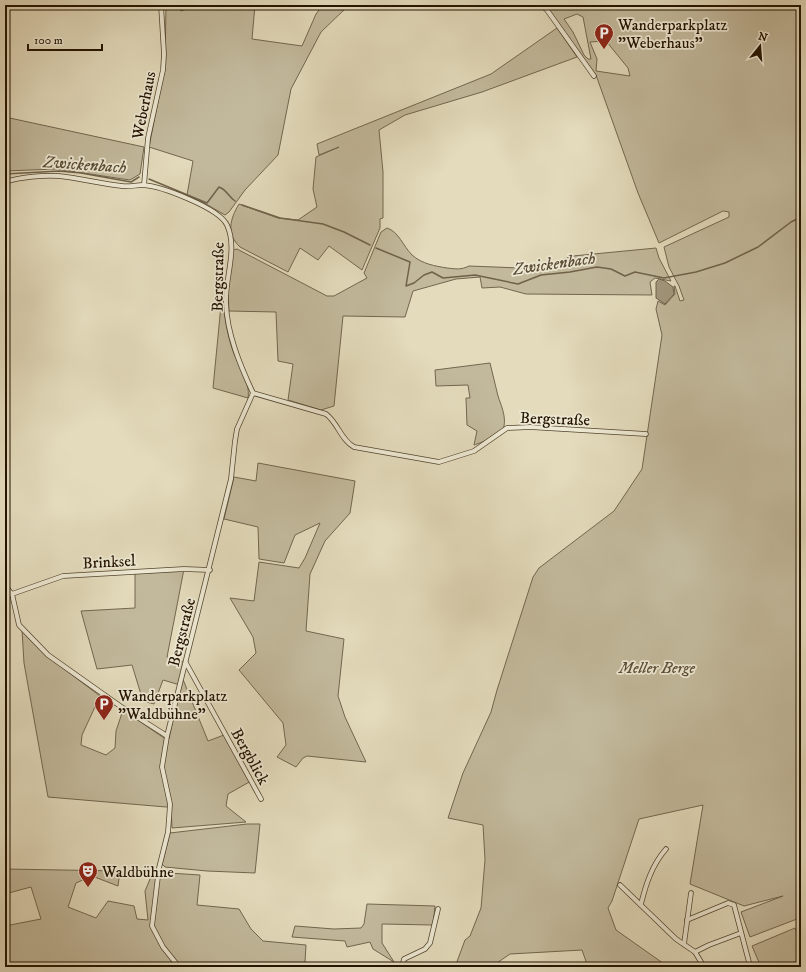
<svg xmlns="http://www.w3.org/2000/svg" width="806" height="972" viewBox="0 0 806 972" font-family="'IM FELL DW Pica',serif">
	<rect width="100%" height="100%" fill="#e3dbbc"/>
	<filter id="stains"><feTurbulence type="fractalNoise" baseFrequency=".005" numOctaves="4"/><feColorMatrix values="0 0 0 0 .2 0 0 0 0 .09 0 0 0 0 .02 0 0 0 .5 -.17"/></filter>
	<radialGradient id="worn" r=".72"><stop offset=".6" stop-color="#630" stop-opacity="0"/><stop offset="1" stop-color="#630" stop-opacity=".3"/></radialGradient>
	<g fill="#c2b99c" stroke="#72664e" fill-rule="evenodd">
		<polygon points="166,5 176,5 181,11 197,5 255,5 252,39 302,46 316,14 323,5 351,5 347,7 321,32 291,89 278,155 245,190 229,212 225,215 206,204 187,195 193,161 149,147 165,66"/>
		<path d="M545,5H572L575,8L581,5H801V926L797,919L750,937L741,912L783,896L744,906L690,884L703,805L639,819L612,901L608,908L616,930L667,966L665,967H588L582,950L510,954L491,967H455L465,940L470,936L481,908L485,860L483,825L448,818L463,773L491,712L497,690L533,577L539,568L614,511L642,469L662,335L656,309L658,301L665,305L675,294L674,286H675L680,301L684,300L679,286L669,267L664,247L729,217V212L723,211L659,243L638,193L596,75ZM577,14L583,17L591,59H588L584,55L573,32L564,19ZM606,41L628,68L630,76L596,71L597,59L590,42Z"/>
		<path d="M557,28L577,57L482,92L405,115L379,130L383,172V218L380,219V228L362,270L329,246L318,260L300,248L288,272L240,247C226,234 230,219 239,204L278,218L298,220L317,207L313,189L316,157L339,147L319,155L317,144L491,74Z"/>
		<polygon points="5,117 144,147 140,174 130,180 56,169 5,171"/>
		<path d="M387,228C399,232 403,246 412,255C422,264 435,266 447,268C456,269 461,270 469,266L520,268L552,263L573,256L656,248L659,258L671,281L655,278L650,282L652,295L526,294L500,287L482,288L480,277L456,279L413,291L405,317L343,316L334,406L321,410L288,400L293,364L278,361L276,312L229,311L228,291L233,250L237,249L327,296H334L367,278L364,273L381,232Z"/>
		<path d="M222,295C224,312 226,329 231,345C235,361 251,381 248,398L213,388Z"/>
		<path d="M490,363C493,374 495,385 498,396C501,405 506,416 504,426C503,434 481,443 474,445L477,431L467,425L466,398H470L468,385L436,386L435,370Z"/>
		<polygon points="258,463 355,481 350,513 325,541 310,574 306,631 344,639 338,696 345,717 366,762 307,756 303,758 296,767 277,757 286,745 283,723 239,670 256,653 253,637 230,598 254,601 259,562 299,568 305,558 320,523 295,535 284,563 259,559 258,527 224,519 234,477 256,481"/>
		<polygon points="184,569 167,657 185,662 182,677 208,741 224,735 251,781 228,794 226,806 246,822 172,828 171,806 166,807 48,797 24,663 22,630 47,656 100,696 82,735 81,745 106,755 115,748 116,731 123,710 164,738 169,739 180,685 163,680 154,704 143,701 132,665 97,669 81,611 135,608 135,572"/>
		<polygon points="247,824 260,824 255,873 207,871 165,867 162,864 170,833"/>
		<polygon points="5,869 120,871 118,886 92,876 76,883 68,907 96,918 108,901 134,906 137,919 148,920 145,891 153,872 200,875 197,905 239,909 251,929 263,941 306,945 305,962 307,967 5,967 5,926 41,919 31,887 5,894"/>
		<polygon points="367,904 435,906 433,925 382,924 382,943 394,962 373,949 370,942 347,947 345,941 292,937 295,926 334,929 361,928 364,924"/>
		<polygon points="795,928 801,944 801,967 761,967 752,946"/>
	</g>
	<polygon fill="#a2977c" stroke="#6f624a" points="659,279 665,281 673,287 674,294 665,304 656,298 656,282"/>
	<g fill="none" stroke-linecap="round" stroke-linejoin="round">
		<g stroke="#6f624a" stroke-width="1.5">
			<polyline points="5,174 59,171 81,173 131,182 139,177"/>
			<path d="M149,179L207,203L219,187C226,189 229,197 235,201"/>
			<polyline points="242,205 280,218 323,224 344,232 370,245"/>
			<polyline points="376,248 410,262 406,286 414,283 424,275 432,272 443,278 475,275 518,284 541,275 570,272 597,267 611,269 625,276 635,272 664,278 696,272 725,263 758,247 791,222 801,217"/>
		</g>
		<g stroke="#53452f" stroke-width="5.5">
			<g id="street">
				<polyline points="541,5 547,10 594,76"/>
				<path d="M5,182C20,177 43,175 59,176C80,178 101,184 122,186C129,187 136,185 143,185C161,186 219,208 227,225C238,249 225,277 226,303C227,334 240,365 253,393L237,429L235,441L231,479L167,736L162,767L170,804L169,819L168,832L159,868L152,926L163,947L179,967"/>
				<polyline points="144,185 148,138 163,70 164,54 161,5"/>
				<path d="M253,393L326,414C338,423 341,440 354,447L439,462L474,451L507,428L530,427L646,434"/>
				<polyline points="5,586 12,594 19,625 48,655 120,706 167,736"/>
				<polyline points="12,594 63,576 184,569 210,570"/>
				<polyline points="186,663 261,799"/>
				<polyline points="620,885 676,939 695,952 704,967"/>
				<path d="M641,904C646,884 652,865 666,849"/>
				<polyline points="687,920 728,903 734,905 750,966 747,967"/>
				<polyline points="684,944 691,893"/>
				<polyline points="695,952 709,945 741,933"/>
				<polyline points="402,967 404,959 425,949 430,943 438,909"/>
			</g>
		</g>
		<use href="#street" stroke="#ede8d3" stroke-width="4"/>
	</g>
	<defs>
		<g id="parking-pin" transform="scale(1)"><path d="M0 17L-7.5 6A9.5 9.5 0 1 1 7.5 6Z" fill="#8f2418" stroke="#ede8d3"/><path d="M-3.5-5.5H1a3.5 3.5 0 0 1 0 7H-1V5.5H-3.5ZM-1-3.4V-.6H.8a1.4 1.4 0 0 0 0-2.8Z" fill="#fff"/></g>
		<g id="theatre-pin" transform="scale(1)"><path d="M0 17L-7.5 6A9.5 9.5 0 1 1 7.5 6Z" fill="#8f2418" stroke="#ede8d3"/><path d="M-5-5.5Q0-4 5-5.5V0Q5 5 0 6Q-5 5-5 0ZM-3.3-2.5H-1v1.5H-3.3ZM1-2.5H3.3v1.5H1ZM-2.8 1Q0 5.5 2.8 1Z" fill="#fff"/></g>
	</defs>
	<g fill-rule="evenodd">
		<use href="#parking-pin" x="604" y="33"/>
		<use href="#parking-pin" x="104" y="704"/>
		<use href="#theatre-pin" x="88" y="871"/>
	</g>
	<g text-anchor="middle" stroke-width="3.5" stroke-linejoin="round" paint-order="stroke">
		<g font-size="16" fill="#231300" stroke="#ede8d3" text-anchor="start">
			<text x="618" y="30">Wanderparkplatz<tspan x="618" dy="18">"Weberhaus"</tspan></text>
			<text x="118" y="701">Wanderparkplatz<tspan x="118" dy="18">"Waldbühne"</tspan></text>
			<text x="102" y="877">Waldbühne</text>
		</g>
		<g font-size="16" fill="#231300" stroke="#ede8d3">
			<text transform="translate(143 105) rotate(-79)" y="6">Weberhaus</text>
			<text transform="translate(217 277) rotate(-89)" y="6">Bergstraße</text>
			<text transform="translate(555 418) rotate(2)" y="6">Bergstraße</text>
			<text transform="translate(109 561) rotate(-3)" y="6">Brinksel</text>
			<text transform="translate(181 632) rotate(-76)" y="6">Bergstraße</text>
			<text transform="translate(251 756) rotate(61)" y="6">Bergblick</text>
		</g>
		<g font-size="16" font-style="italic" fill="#5b4d37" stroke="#ede8d3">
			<text x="657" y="673">Meller Berge</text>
		</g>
		<g font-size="17" font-style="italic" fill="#5c4e38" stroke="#ede8d3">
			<text transform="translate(85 164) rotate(4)" y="6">Zwickenbach</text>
			<text transform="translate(554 263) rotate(-8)" y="6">Zwickenbach</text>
		</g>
	</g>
	<rect width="806" height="972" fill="none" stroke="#e3dbbc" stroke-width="20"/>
	<rect x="6" y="6" width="794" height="960" fill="none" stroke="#231300" stroke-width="2"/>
	<rect x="10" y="10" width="786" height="952" fill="none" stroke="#231300"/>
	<g transform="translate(760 46) rotate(17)" stroke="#ede8d3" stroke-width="3" paint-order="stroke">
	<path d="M0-3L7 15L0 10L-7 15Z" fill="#231300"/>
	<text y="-6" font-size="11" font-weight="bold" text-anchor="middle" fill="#231300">N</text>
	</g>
	<path d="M28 44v6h74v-6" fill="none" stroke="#231300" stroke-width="2"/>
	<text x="34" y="44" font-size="12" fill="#231300" stroke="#ede8d3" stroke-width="3" paint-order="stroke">100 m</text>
	<rect width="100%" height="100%" filter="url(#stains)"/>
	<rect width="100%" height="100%" fill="url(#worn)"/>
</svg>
